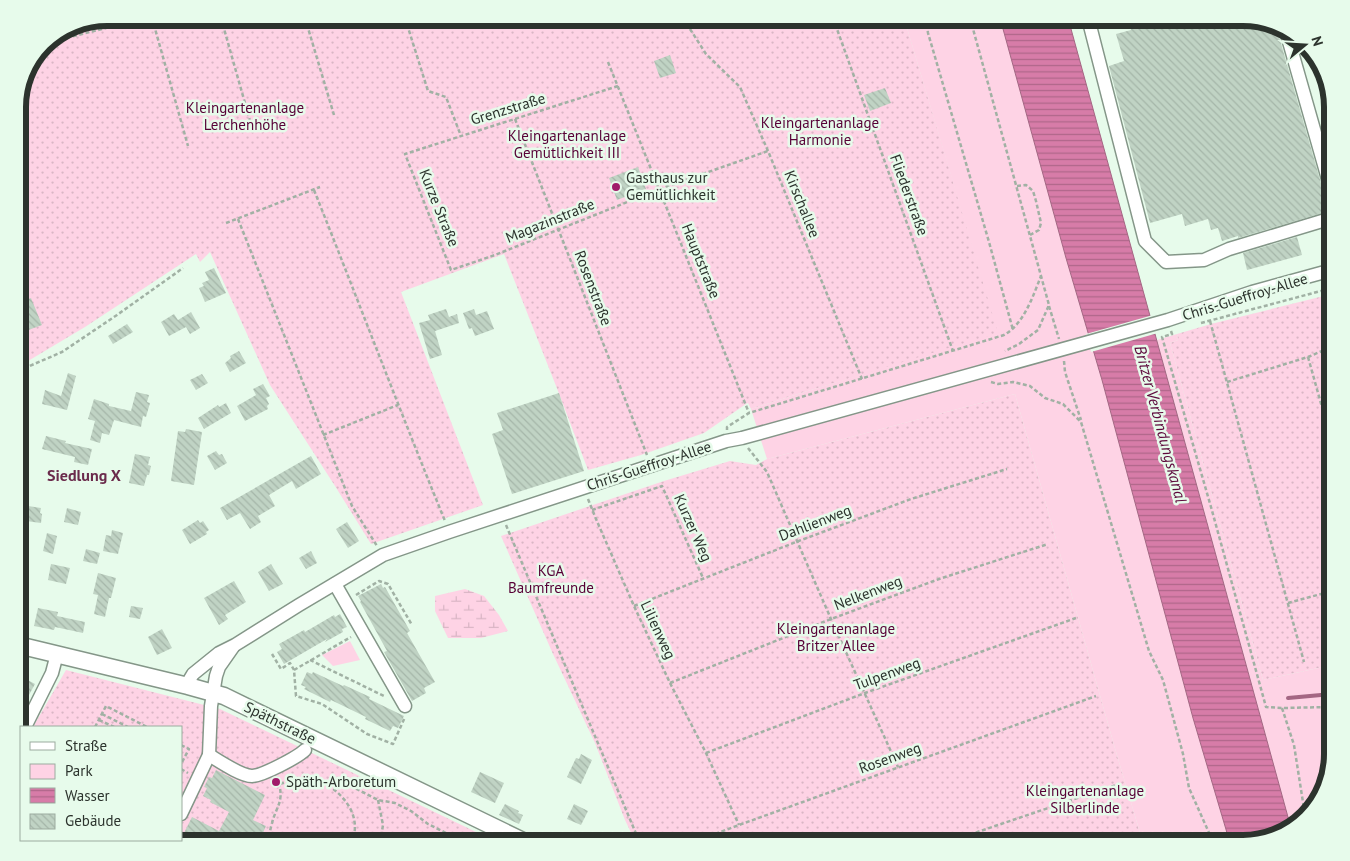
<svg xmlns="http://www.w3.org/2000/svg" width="1350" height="861" viewBox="0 0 1350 861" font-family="'PT Sans',sans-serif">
	<defs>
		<pattern id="grass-dots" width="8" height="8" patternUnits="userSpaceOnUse" patternTransform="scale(1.25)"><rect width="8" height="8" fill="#fed3e5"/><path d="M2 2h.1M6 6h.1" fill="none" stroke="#dab6c5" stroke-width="1.8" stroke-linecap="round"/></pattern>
		<pattern id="wetland-marsh" width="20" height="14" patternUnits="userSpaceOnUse" patternTransform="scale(1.25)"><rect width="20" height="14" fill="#fed3e5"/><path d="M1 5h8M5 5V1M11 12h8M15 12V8" fill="none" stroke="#dab6c5"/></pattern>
		<pattern id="water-rules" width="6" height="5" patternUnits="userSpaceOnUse" patternTransform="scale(1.25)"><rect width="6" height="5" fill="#d77ca8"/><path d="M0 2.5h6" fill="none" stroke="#af6689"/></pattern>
		<pattern id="building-back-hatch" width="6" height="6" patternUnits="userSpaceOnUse" patternTransform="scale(1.25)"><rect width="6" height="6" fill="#c0d3c4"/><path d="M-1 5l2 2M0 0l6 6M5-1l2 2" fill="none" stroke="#a5b6a9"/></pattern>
	</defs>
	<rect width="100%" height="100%" fill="#e7fbeb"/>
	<g fill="url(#grass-dots)">
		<polygon points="107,18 904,18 999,334 801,393 751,409 748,403 746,404 704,433 641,455 588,470 558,391 504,254 401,292 483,505 371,544 335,486 270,385 210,252 200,262 196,254 85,327 18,367 18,102 44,44 73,24"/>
		<polygon points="1332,294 1332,665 1263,680 1170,343 1178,340 1177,334 1211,324"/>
		<polygon points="1015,394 1114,745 1143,843 636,843 625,820 595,743 553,654 501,536 664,481 730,461 756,465 767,459"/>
		<polygon points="66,670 220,709 499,843 211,843 197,837 195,841 181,834 181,727 33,727"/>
	</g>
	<polygon fill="url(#wetland-marsh)" points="465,589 484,596 499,615 508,631 481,638 448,638 435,611 435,596"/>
	<g fill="#fed3e5">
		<polygon points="904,18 1000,18 1066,258 1102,380 1193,718 1230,843 1143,843 1114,745 1015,394 767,459 751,409 801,393 998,333"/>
		<polygon points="1177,334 1178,340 1170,343 1263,680 1332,665 1332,754 1318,803 1291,828 1157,340"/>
		<polygon points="350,641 360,660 333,666 322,655"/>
	</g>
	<polygon fill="url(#water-rules)" stroke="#a46683" points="1000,18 1068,18 1280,788 1291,828 1287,832 1243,843 1230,843 1193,718 1102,380 1066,258"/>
	<polygon fill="#e7fbeb" points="1153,315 1158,333 1091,352 1086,334"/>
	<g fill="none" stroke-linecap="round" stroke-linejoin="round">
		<polyline stroke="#a46683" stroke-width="4" points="1288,698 1332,694"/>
	</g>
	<g fill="url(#building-back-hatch)">
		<polygon points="1127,18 1243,18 1278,28 1278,33 1329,211 1238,238 1238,236 1222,241 1218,228 1211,230 1208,219 1185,226 1182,214 1150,223 1109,66 1124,61 1116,34 1131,30"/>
		<polygon points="670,55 676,73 660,78 654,61"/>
		<polygon points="885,88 891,103 870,111 864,95"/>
		<polygon points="638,167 646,189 617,200 609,178"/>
		<polygon points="1297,237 1302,255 1247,270 1243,253"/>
		<polygon points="214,268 226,293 205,302 199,288 204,286 202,283 209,280 205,272"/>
		<polygon points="31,298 42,325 23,332 18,322 25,319 18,303"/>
		<polygon points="446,309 449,317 457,314 459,323 435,331 442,355 430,359 419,323 430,320 428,315"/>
		<polygon points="474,309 476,315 487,311 494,329 475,336 472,328 469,329 463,313"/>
		<polygon points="191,312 200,328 190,334 186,327 169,336 161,322 174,314 178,320"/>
		<polygon points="127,324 133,332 113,344 108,336"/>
		<polygon points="239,351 246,363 230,372 225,363 231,358 230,356"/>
		<polygon points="68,373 76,376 67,410 42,404 45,390 61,396"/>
		<polygon points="202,374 208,383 196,390 190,380"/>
		<polygon points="263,384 270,396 266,398 269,404 267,406 268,409 245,421 237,406 256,395 253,389"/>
		<polygon points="136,392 149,395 147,402 150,403 146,417 143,416 141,427 114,420 109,435 102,433 100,443 90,440 95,421 88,419 94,399 109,404 109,406 131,411"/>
		<polygon points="559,393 584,471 512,494 492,434 503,430 497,413"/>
		<polygon points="226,403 231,413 204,429 198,418 218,405 219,407"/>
		<polygon points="186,429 202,432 194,485 171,481 178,431 185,432"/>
		<polygon points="46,436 66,441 65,443 92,449 88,465 74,462 75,457 42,449"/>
		<polygon points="216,451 219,455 222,454 227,463 215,470 207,456"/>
		<polygon points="135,454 150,457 148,465 151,466 149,475 147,475 144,486 129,483"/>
		<polygon points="311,456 321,474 296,489 292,481 269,495 275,506 258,516 261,522 250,529 240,513 227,520 220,508"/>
		<polygon points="28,506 41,508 40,513 42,514 41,523 26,521"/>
		<polygon points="67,508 81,512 78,525 64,522"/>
		<polygon points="198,520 200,523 203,521 209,530 206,532 207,534 190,544 182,530"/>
		<polygon points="347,522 359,541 348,548 336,529"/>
		<polygon points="112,530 123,533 118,554 103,551 106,535 111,536"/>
		<polygon points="47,533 57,536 53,554 43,551"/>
		<polygon points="86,549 100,553 97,564 83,561"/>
		<polygon points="311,551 317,563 306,569 299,558"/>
		<polygon points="51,564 70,568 66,584 48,580"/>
		<polygon points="271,564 283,584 269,591 258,572"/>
		<polygon points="98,573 116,578 111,598 109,598 105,617 94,614 98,595 93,594"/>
		<polygon points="234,581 246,602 225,615 228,619 219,625 204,598"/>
		<polygon points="381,584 383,588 385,587 410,631 407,633 435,682 424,688 426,693 412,701 384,652 387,651 360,602 361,601 358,596"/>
		<polygon points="131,606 143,608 140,619 129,617"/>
		<polygon points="38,608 58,612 57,616 85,622 83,633 55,627 54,630 34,626"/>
		<polygon points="340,614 347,627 342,629 343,632 325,642 327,639 284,664 277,652 282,649 279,644 304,630 305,632 334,615 335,617"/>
		<polygon points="162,629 172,648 157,655 148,637"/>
		<polygon points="307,672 312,674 313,672 343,686 344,685 370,697 369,699 404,716 398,728 393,726 390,731 365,719 366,717 331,700 330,702 304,689 306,687 301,685"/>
		<polygon points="24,678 35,684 29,695 18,689"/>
		<polygon points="581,754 592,760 581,784 567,777 576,758 579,759"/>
		<polygon points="216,770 265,795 253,820 266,826 258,844 211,844 197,836 195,841 183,835 192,817 219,831 229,812 210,802 211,800 203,796 207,788 204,787 209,777 212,778"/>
		<polygon points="480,772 504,783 495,803 471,792"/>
		<polygon points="505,804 519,811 518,813 523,815 519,824 499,815"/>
		<polygon points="574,804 588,811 581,825 567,819"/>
		<polygon points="615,832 638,844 610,844"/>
	</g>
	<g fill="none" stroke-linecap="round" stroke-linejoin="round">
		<g stroke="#849688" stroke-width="15">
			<g id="minor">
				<polyline points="1088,18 1145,241 1166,262 1204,260 1229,249 1332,218"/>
				<polyline points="1286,31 1332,193"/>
				<polyline points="335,584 405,706"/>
				<polyline points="188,686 190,679 193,674 219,653 235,645 299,605 383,555 449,532 726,441 742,438 1168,320 1252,292 1332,270"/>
				<polyline points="25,727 52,673 57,654"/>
				<polyline points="18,742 21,735"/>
				<path d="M209,755C219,761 241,776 252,776C262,776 298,757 305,750"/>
				<polyline points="181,814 209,755 211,706 216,676 219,667 233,647"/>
				<polyline points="167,840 175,843"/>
			</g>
		</g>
		<g stroke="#849688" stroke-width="19">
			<polyline id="major" points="18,645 188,686 224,696 527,843"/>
		</g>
		<g stroke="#a1b1a4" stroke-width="2.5" stroke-dasharray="4 2.5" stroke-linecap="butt">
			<polyline points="152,18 188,146"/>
			<polyline points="221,18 252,128"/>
			<polyline points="305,18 334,115"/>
			<polyline points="405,18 428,91 446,97 461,136"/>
			<polyline points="683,18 706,54 740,87 768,151 862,379"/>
			<polyline points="833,18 953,351"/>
			<polyline points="926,18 928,33 989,242 1013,330"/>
			<polyline points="970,18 1049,305 1038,330 1019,344 1005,351"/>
			<polyline points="406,23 428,18"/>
			<polyline points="687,25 720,18"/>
			<polyline points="54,41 146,18"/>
			<polyline points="608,62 749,413"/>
			<polyline points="618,86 405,154 451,270 495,255 660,189 768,151"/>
			<polyline points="515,119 647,455"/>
			<polyline points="1017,186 1026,185 1033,191 1036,201 1041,223 1039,230 1030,235"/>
			<path d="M314,190C358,300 400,411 445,521"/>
			<polyline points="238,219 352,506 377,546"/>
			<polyline points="226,223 320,187"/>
			<polyline points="18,224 18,229"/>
			<polyline points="1049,306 1059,339"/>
			<polyline points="1210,321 1304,662"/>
			<polyline points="1201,323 1332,288"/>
			<polyline points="1171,331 1172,334 1162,337 1211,507 1266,707 1282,708 1332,707"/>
			<polyline points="1308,357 1332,443"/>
			<polyline points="1064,361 1065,372 1081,420"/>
			<polyline points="18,371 62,352 117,315 183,268"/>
			<polyline points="991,382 998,384 1013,382 1030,386 1045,398 1063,404 1081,422 1149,651 1163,680 1183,754 1189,788 1210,835 1212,843"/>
			<polyline points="1227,382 1308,357 1329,348 1332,345"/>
			<path d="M727,430V427L749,413L1004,335C1024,324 1033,296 1041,276"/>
			<polyline points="323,435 398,405"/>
			<polyline points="748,448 767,472 831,619 898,767"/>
			<polyline points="588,499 596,519 634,606 670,683 706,753 739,825"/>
			<polyline points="592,510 662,486 703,578"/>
			<polyline points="506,525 640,843"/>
			<polyline points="356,595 379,581 388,584 412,625"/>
			<polyline points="1288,603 1332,591"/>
			<polyline points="634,606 796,542 911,499 1007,469"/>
			<polyline points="272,654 281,669 290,663 294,670 296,696 322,704 367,734 393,744 405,717"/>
			<polyline points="310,660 384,696"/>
			<polyline points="294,670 351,637"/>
			<polyline points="670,683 831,619 939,579 1048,544"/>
			<polyline points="1282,708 1294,745 1305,815"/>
			<polyline points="102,714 128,727"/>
			<polyline points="99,720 114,727"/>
			<polyline points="95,727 106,706 147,727"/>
			<polyline points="181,745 189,749 181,764"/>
			<polyline points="706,753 865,693 1076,618"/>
			<polyline points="20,768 21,769"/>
			<polyline points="181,769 188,773"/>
			<polyline points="274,782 279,784 299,779 326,784 340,783 353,787 378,800 395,803 411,811 428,824 460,840 472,841 477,843"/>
			<path d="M328,785C348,799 361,818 352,843"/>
			<polyline points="378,800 383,825 380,843"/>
			<path d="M268,843C269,837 270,830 272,823C276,807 284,802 279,784"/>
			<polyline points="451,843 460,840"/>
			<polyline points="691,843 739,825 1096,696"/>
			<polyline points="945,843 1119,784"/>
			<path d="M1079,843C1095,838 1103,835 1119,843"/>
		</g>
		<use href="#minor" stroke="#fff" stroke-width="12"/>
		<use href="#major" stroke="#fff" stroke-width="16"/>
	</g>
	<g fill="#a01c6a" stroke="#e7fbeb" stroke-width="2">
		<circle cx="616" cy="187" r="5"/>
		<circle cx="276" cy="782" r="5"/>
	</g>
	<g text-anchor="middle" stroke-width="5" stroke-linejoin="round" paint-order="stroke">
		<g font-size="15" fill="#580237" stroke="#e7fbeb">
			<text x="245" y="113">Kleingartenanlage<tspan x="245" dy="17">Lerchenhöhe</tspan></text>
			<text x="820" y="128">Kleingartenanlage<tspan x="820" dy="17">Harmonie</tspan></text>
			<text x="567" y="141">Kleingartenanlage<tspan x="567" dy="17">Gemütlichkeit III</tspan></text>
			<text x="551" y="576">KGA<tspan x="551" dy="17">Baumfreunde</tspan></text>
			<text x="836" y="634">Kleingartenanlage<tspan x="836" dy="17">Britzer Allee</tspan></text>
			<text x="1085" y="796">Kleingartenanlage<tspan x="1085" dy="17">Silberlinde</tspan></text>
		</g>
		<g font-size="15" fill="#2c332d" stroke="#e7fbeb">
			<text transform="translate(508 109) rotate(-17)" y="5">Grenzstraße</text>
			<text transform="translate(909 195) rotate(70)" y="5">Fliederstraße</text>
			<text transform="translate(802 204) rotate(68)" y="5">Kirschallee</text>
			<text transform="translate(439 208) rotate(68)" y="5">Kurze Straße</text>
			<text transform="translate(550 221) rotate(-22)" y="5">Magazinstraße</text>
			<text transform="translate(701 261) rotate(68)" y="5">Hauptstraße</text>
			<text transform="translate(593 288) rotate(69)" y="5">Rosenstraße</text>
			<text transform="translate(1245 297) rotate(-17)" y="5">Chris-Gueffroy-Allee</text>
			<text transform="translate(649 466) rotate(-18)" y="5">Chris-Gueffroy-Allee</text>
			<text transform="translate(815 523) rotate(-21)" y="5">Dahlienweg</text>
			<text transform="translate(693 528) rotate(66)" y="5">Kurzer Weg</text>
			<text transform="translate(868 593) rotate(-21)" y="5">Nelkenweg</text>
			<text transform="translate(658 630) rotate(65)" y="5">Lilienweg</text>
			<text transform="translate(887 674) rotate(-20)" y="5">Tulpenweg</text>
			<text transform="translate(280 723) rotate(26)" y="5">Späthstraße</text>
			<text transform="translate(890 758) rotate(-20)" y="5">Rosenweg</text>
		</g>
		<g font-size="15" fill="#2c332d" stroke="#e7fbeb" text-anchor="start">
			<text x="626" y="183">Gasthaus zur<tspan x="626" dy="17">Gemütlichkeit</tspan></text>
			<text x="286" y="787">Späth-Arboretum</text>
		</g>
		<g font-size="16" font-style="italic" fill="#5d093c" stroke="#e7fbeb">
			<text transform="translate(1161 424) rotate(75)" y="6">Britzer Verbindungskanal</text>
		</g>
		<g font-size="16" font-weight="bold" fill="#6a2a4b" stroke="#e7fbeb">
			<text x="84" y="481">Siedlung X</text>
		</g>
	</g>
	<path d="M0 0H1350V861H0ZM107 26H1243A81 81 0 0 1 1324 107V754A81 81 0 0 1 1243 835H107A81 81 0 0 1 26 754V107A81 81 0 0 1 107 26Z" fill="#e7fbeb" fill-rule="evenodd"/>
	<path fill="none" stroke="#2c332d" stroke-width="6" d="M107 26H1243A81 81 0 0 1 1324 107V754A81 81 0 0 1 1243 835H107A81 81 0 0 1 26 754V107A81 81 0 0 1 107 26Z"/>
	<rect x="20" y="726" width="162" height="115" fill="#e7fbeb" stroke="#9cab9f"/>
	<rect x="30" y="742" width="25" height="8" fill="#ffffff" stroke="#9cab9f"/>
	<text x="65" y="751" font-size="15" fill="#2c332d">Straße</text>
	<rect x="30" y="764" width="25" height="15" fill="#fed3e5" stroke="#9cab9f"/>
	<text x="65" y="776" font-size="15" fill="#2c332d">Park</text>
	<rect x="30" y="788" width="25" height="15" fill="url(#water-rules)" stroke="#9cab9f"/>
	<text x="65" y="801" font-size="15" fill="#2c332d">Wasser</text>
	<rect x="30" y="814" width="25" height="15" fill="url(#building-back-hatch)" stroke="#9cab9f"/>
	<text x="65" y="826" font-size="15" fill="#2c332d">Gebäude</text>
	<g transform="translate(1305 45) rotate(72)" stroke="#e7fbeb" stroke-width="4" paint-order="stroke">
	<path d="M0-4L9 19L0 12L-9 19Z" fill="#2c332d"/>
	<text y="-8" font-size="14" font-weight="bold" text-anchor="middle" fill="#2c332d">N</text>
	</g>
</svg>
